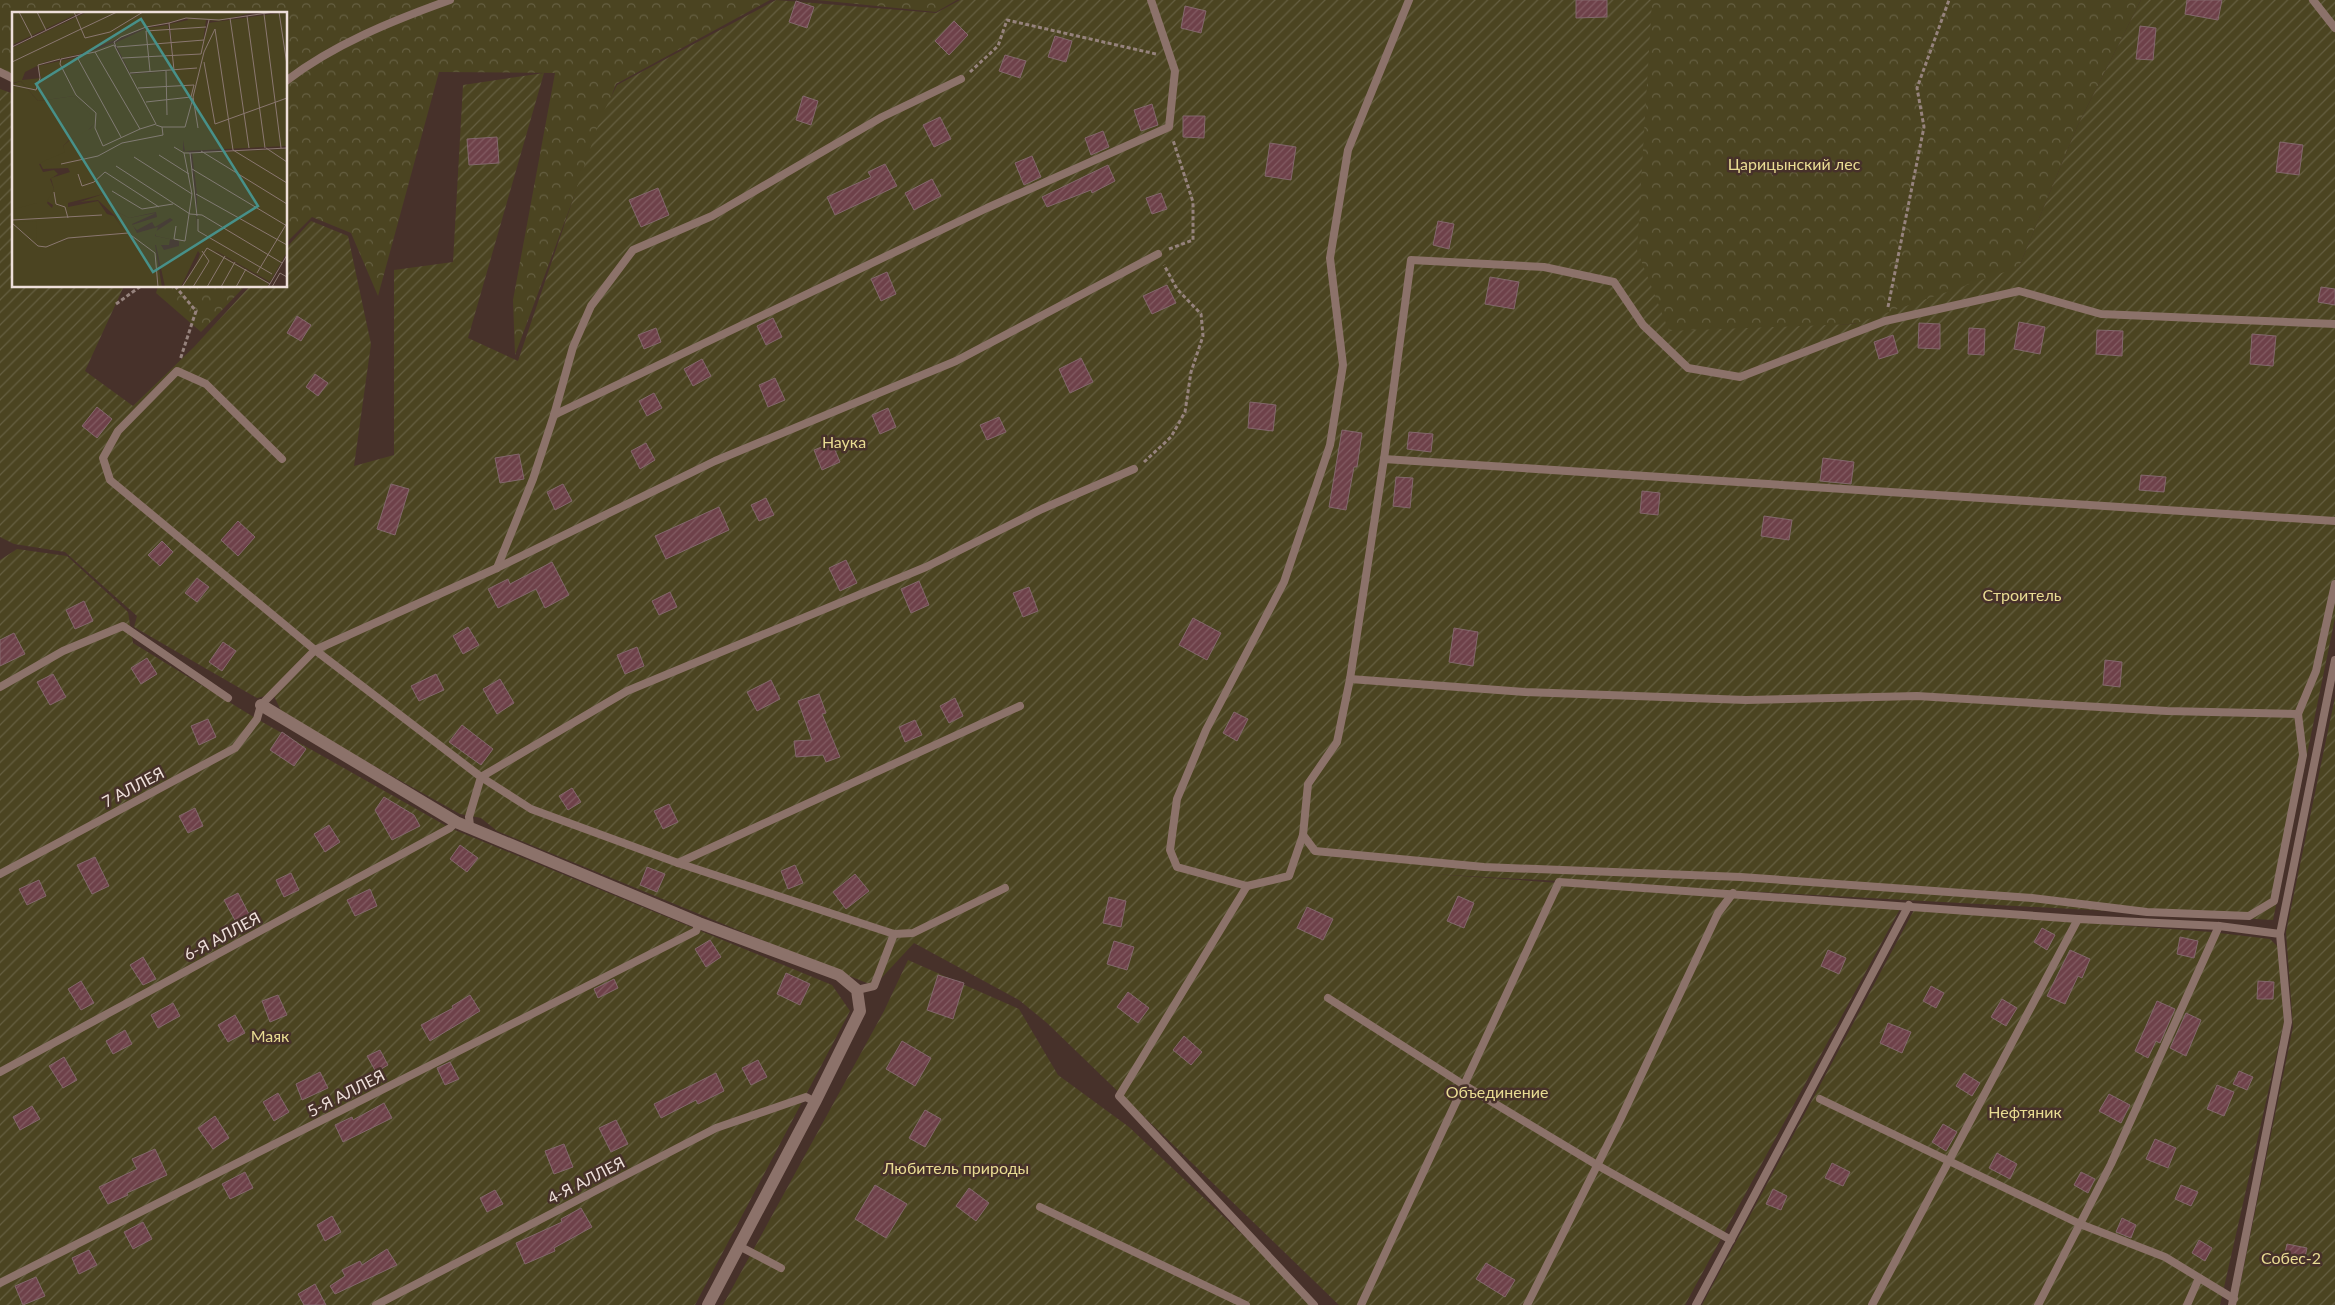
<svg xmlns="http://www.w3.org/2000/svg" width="2335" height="1305" viewBox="0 0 2335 1305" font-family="Lato,sans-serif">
	<defs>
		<pattern id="forest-crowns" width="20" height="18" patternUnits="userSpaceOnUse" patternTransform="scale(1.25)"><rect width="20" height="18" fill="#4b4421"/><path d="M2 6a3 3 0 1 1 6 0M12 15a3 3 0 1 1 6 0" fill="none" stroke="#655f41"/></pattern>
		<pattern id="garden-furrows" width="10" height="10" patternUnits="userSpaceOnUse" patternTransform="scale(1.25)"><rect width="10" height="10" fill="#4b4421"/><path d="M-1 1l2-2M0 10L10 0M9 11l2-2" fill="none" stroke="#655f41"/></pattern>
		<pattern id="building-hatch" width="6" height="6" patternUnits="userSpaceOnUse" patternTransform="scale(1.25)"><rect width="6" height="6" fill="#6e4149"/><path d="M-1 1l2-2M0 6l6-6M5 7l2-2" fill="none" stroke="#835c63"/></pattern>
	</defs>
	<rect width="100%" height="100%" fill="#47312a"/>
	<g fill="url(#forest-crowns)">
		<polygon points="0,0 770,0 616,84 515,355 513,300 555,73 439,72 378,296 351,233 312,217 286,243 286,14 14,14 14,81 0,75"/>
		<polygon points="817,0 957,0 936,12"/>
		<polygon points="1651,0 2141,0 2077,127 2019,267 1885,321 1672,339 1638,261 1628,150"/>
		<polygon points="158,286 245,286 201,332 156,293"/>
	</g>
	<g fill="url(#garden-furrows)">
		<polygon points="776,0 936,13 960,0 1652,0 1637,250 1669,331 1854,324 2019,267 2077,127 2141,0 2335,0 2335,618 2273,920 1432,874 1901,907 1685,1305 1339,1305 1047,1023 1019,1000 914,943 874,986 497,831 481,818 460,814 283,715 273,694 257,698 134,627 137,616 65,552 14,544 0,537 0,89 14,94 14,286 124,286 85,371 133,406 194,347 250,286 286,286 286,248 311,221 348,236 371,344 354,466 394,455 394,270 453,262 463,85 544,73 468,338 518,361 601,117 617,85"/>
		<polygon points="17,549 67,556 128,612 133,643 257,719 450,828 832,985 850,1011 695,1305 0,1305 0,560"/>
		<polygon points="2335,697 2335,1305 2236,1305 2293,1027 2286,932"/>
		<polygon points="1914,910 2211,932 2270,939 2279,948 2284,1022 2220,1305 1702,1305"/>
		<polygon points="908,960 1019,1009 1058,1075 1129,1127 1317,1305 723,1305 884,1011"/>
	</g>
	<g fill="url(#building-hatch)" stroke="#83686c">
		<polygon points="1576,0 1607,0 1607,17 1576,18"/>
		<polygon points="2187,0 2222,0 2218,20 2185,14"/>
		<polygon points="796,1 814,7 807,28 789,22"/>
		<polygon points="1185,6 1206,11 1201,33 1181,28"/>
		<polygon points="954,21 968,35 949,55 935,41"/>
		<polygon points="2140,26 2156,28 2153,60 2136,59"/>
		<polygon points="1055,36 1072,41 1066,62 1048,57"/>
		<polygon points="1005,55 1026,61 1020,78 999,71"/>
		<polygon points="803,96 818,101 811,125 796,120"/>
		<polygon points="1152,104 1158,125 1141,131 1134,110"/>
		<polygon points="1183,116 1205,116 1204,138 1183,137"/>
		<polygon points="940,117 951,139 934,147 923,125"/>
		<polygon points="1103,131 1109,147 1091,155 1085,138"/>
		<polygon points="497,137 499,163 469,165 467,139"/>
		<polygon points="2280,142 2303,145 2299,175 2276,172"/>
		<polygon points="1270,143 1296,147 1291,180 1265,176"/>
		<polygon points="1032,156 1041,177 1024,185 1015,163"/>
		<polygon points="885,164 897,186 835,215 827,197 871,177 868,172"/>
		<polygon points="1108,165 1115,181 1092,193 1091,190 1047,207 1042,197"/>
		<polygon points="932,179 941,196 914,210 905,193"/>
		<polygon points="658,188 669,215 641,227 629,200"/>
		<polygon points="1161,193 1167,209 1152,214 1146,198"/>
		<polygon points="1438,221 1454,224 1449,249 1433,245"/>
		<polygon points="887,272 896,294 881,301 871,279"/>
		<polygon points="1490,277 1519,282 1514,309 1485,304"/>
		<polygon points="1167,285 1176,303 1152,314 1143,296"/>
		<polygon points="2321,287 2335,289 2335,305 2318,302"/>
		<polygon points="297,316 311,325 301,341 287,333"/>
		<polygon points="773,318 782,337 766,345 757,326"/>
		<polygon points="2019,322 2045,327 2040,354 2014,349"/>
		<polygon points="1919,323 1940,324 1940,349 1918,348"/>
		<polygon points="656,328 661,342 644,349 638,335"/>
		<polygon points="1969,328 1985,329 1984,355 1968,354"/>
		<polygon points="2097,330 2123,331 2122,356 2096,354"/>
		<polygon points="2252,334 2276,336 2273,366 2250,364"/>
		<polygon points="1893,335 1898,353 1879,359 1874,342"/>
		<polygon points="1081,358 1093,382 1070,393 1059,369"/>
		<polygon points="702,359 711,376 693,386 684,369"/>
		<polygon points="315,374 328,383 318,396 306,387"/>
		<polygon points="775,378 785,400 768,407 759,385"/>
		<polygon points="654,393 662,408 647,416 639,401"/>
		<polygon points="1250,402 1276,405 1273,431 1248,428"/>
		<polygon points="97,407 112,419 97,438 82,426"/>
		<polygon points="888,408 896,427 880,434 872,415"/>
		<polygon points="999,417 1006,432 987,440 980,425"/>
		<polygon points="1342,430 1362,433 1357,467 1354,467 1346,510 1329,507"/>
		<polygon points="1409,432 1433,434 1431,452 1407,449"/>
		<polygon points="646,443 655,460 640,469 631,451"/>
		<polygon points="832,443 840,462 822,470 814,450"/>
		<polygon points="519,454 524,479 500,483 495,458"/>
		<polygon points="1823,458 1854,462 1851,484 1820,481"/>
		<polygon points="2141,475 2166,477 2164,492 2139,490"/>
		<polygon points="1396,477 1413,478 1410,508 1393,506"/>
		<polygon points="391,484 409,489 395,535 377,529"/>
		<polygon points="563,484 572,501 555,510 547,492"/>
		<polygon points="1642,491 1660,493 1658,515 1640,513"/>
		<polygon points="766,498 774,515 759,521 751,505"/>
		<polygon points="719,507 729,530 666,559 655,536"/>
		<polygon points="1764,516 1792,520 1789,540 1761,536"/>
		<polygon points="238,521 255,537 238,556 221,540"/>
		<polygon points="162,541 173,552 160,566 148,555"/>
		<polygon points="846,560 857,583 840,591 829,568"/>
		<polygon points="552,562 569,595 545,608 536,589 498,608 488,589 508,579 510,584"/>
		<polygon points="197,578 209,587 197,602 185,593"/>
		<polygon points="919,581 929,605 911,613 901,589"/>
		<polygon points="1029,587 1038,611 1023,617 1013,593"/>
		<polygon points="670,592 677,607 659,615 652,601"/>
		<polygon points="84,601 93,621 75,629 66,610"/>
		<polygon points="1193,618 1221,633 1207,660 1179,645"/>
		<polygon points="468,627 479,645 463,654 453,636"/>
		<polygon points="1454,628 1478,632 1473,666 1449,662"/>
		<polygon points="14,633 25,654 0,666 0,640"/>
		<polygon points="223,642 236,651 222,671 209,662"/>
		<polygon points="637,647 644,666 625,674 617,655"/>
		<polygon points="147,658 157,674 141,684 131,668"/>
		<polygon points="2105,660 2122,662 2120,687 2103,685"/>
		<polygon points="53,674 66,697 50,705 37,682"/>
		<polygon points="436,674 444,690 419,701 411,686"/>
		<polygon points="500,679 514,703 497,714 483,689"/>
		<polygon points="771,680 780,699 757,711 747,692"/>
		<polygon points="819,694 826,713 822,714 840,757 826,762 823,755 796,757 794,741 812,740 798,701"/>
		<polygon points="955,698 963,716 949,723 940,706"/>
		<polygon points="1234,712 1248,719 1237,741 1223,733"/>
		<polygon points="208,719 216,737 199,745 191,726"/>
		<polygon points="915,720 922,735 905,742 899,727"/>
		<polygon points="462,725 493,749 481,765 449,742"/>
		<polygon points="282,732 306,749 294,766 270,750"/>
		<polygon points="572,788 581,802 568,810 559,796"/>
		<polygon points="384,797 414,815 420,826 392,840 375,810"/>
		<polygon points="669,804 678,822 663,829 654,811"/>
		<polygon points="195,808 203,826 188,833 179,816"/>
		<polygon points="329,825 340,842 325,852 314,834"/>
		<polygon points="460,845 478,858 467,872 450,859"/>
		<polygon points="95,857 109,886 92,894 77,865"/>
		<polygon points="795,865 803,883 788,889 781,871"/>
		<polygon points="647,867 665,874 657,892 640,885"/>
		<polygon points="291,873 299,890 284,897 276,880"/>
		<polygon points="855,874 869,891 846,909 833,892"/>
		<polygon points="39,880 46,896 27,905 19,889"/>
		<polygon points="370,889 377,906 355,916 347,900"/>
		<polygon points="238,893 250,916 237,924 224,900"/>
		<polygon points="1458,896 1474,903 1464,928 1447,921"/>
		<polygon points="1109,897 1126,901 1121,927 1103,923"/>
		<polygon points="1307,907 1333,919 1323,940 1297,928"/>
		<polygon points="2042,928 2055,935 2047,950 2034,942"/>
		<polygon points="2180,937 2198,941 2194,958 2177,954"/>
		<polygon points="710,940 721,957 706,967 695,949"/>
		<polygon points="1114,941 1134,947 1127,970 1107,964"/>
		<polygon points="1828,950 1846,958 1839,974 1821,966"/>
		<polygon points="2070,950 2090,959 2082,978 2078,976 2065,1004 2047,996"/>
		<polygon points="143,957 156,979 143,985 130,965"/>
		<polygon points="786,973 810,984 800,1005 777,994"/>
		<polygon points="938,975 964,983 953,1019 927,1010"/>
		<polygon points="614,979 618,988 598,998 594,989"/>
		<polygon points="81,981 94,1003 81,1010 68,989"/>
		<polygon points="2258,981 2274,982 2273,999 2257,999"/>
		<polygon points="1931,986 1944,993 1936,1008 1923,1001"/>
		<polygon points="1128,992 1149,1008 1138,1023 1117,1007"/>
		<polygon points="278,995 287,1015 270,1022 262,1001"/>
		<polygon points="470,995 480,1011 430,1041 421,1025 453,1008 452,1006"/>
		<polygon points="2002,999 2017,1008 2006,1026 1991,1017"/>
		<polygon points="2157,1001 2175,1009 2160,1043 2156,1041 2148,1058 2135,1051"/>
		<polygon points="173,1003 180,1016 158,1028 151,1015"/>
		<polygon points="2186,1013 2201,1020 2186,1056 2170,1048"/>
		<polygon points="235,1015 245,1033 228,1042 218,1025"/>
		<polygon points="1888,1023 1911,1032 1902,1053 1880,1043"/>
		<polygon points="125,1030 132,1044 113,1054 106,1041"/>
		<polygon points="1184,1036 1202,1052 1191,1065 1173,1050"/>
		<polygon points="902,1041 931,1058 915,1086 886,1069"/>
		<polygon points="380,1050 388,1065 376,1072 367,1056"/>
		<polygon points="64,1057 77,1080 63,1088 49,1066"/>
		<polygon points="758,1060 767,1077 751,1085 742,1068"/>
		<polygon points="450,1062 459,1079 445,1085 437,1068"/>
		<polygon points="2239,1071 2253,1077 2247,1090 2233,1084"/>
		<polygon points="320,1072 328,1088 302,1100 296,1084"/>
		<polygon points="716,1073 724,1091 698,1104 696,1100 661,1118 654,1104"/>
		<polygon points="1964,1073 1980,1083 1972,1096 1956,1086"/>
		<polygon points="2217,1085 2234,1092 2224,1116 2207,1109"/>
		<polygon points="278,1093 289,1112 274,1121 263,1102"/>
		<polygon points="2109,1094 2130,1105 2121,1123 2099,1111"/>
		<polygon points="384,1103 392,1118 343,1142 335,1125 352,1117 353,1120"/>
		<polygon points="32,1106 40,1119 20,1130 13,1117"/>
		<polygon points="925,1110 941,1119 925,1147 909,1138"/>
		<polygon points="215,1116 229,1138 213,1149 198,1128"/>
		<polygon points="616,1120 628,1144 611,1152 599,1128"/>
		<polygon points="1943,1124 1957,1132 1946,1151 1932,1142"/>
		<polygon points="2155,1139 2176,1148 2168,1168 2146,1159"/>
		<polygon points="564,1144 573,1167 554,1174 545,1151"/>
		<polygon points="155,1149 167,1175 127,1193 128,1195 108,1204 99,1187 137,1169 132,1159"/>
		<polygon points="1997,1153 2017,1164 2010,1179 1989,1168"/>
		<polygon points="1832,1163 1850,1172 1843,1186 1825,1178"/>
		<polygon points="245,1172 253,1188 230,1199 222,1184"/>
		<polygon points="2081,1172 2095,1179 2088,1193 2074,1185"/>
		<polygon points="875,1185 907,1204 886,1238 855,1219"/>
		<polygon points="2181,1185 2198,1192 2191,1206 2175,1199"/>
		<polygon points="969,1188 989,1203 976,1221 956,1206"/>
		<polygon points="1773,1189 1787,1196 1781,1210 1766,1204"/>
		<polygon points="495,1190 503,1204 487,1212 480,1198"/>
		<polygon points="581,1208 592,1227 554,1248 555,1251 525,1264 516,1243 562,1222 561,1219"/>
		<polygon points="332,1216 341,1232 325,1241 317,1225"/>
		<polygon points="2122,1218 2136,1225 2131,1238 2116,1232"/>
		<polygon points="143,1222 152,1239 133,1249 124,1232"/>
		<polygon points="2199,1240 2212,1248 2205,1261 2192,1253"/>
		<polygon points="2287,1244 2307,1248 2303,1266 2283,1262"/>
		<polygon points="387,1249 397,1265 335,1294 330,1286 345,1276 342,1270 360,1261 362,1265"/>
		<polygon points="89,1250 97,1265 79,1274 72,1258"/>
		<polygon points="1486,1263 1515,1280 1505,1297 1476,1279"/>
		<polygon points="36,1277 45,1296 23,1305 15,1286"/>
		<polygon points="315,1284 326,1305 304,1305 298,1294"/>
	</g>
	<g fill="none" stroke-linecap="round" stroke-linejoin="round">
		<g stroke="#96837d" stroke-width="3" stroke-dasharray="4 2.5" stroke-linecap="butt">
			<polyline points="970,72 998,46 1007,20 1156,54"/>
			<polyline points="1169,249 1193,240 1193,202 1173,140"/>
			<polyline points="175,286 196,311 180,360"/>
			<polyline points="116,304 141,286"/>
			<polyline points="1888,307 1924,127 1917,88 1949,0"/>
			<polyline points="1144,462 1171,437 1185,412 1191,372 1203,336 1201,314 1177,289 1164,265"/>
		</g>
		<g stroke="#8c726a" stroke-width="8">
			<polyline points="2313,0 2335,28"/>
			<polyline points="0,72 14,79"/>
			<path d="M286,81C334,44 394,20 450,0"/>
			<polyline points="554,415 987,208 1169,127 1175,71 1151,0"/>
			<polyline points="282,459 206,384 177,371 118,431 103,458 110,480 315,650 481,777 469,817 470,826"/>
			<polyline points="1384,459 2335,521"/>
			<polyline points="497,568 533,479 554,415 573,347 591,306 633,250 712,216 882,117 961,79"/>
			<polyline points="1350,679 1525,692 1746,700 1917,696 2167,711 2298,714 2316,671 2335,584"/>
			<polyline points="0,687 63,651 123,626 228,698"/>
			<polyline points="2298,714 2303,755 2274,901 2249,916 2147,912 2032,898 1741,877 1484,867 1315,851 1303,835 1308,784 1337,742 1350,679 1384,459 1411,260 1544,267 1614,282 1643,325 1688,368 1740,377 1885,321 2019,291 2101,314 2335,324"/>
			<polyline points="1303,835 1289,876 1247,886 1177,867 1170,850 1177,799 1206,730 1284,582 1330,445 1343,365 1330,258 1348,150 1409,0"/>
			<polyline points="678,863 1020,706"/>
			<polyline points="0,874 235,748 257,719 261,705 315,650 497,568 715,461 956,361 1158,254"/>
			<polyline points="1247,886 1119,1096 1314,1305"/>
			<polyline points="1005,888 913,933 894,934 678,863 531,809 481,777 627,691 926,567 1042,509 1134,469"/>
			<polyline points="2280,934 2335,660"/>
			<polyline points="857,990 874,986 894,934"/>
			<polyline points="1328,998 1464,1085 1597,1165 1731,1240"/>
			<polyline points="0,1072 450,828 456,822"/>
			<polyline points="1820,1099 2080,1224 2165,1257 2234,1299"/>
			<polyline points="1040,1207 1246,1305"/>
			<polyline points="739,1246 781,1268"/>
			<polyline points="0,1283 696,931 699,923"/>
			<polyline points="376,1305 716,1128 806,1097 815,1102"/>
			<polyline points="1361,1305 1559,882 2078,919"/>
			<polyline points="1527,1305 1620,1120 1718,913 1733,893"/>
			<polyline points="1696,1305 1909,905"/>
			<polyline points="1872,1305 2078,919 2219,926 2280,934 2288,1022 2232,1305"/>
			<polyline points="2038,1305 2111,1164 2219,926"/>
			<polyline points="2187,1305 2199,1278"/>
		</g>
		<polyline stroke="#8c726a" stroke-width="12" points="261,705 456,822 699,923 839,975 857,990 860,1011 815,1102 708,1305"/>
	</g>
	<g text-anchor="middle" stroke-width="5" stroke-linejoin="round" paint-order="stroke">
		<g font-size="16" fill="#e9dc93" stroke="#47312a">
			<text x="1794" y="170">Царицынский лес</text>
			<text x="844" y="448">Наука</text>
			<text x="2022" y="601">Строитель</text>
			<text x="270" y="1042">Маяк</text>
			<text x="1497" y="1098">Объединение</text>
			<text x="2025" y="1118">Нефтяник</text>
			<text x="956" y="1174">Любитель природы</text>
			<text x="2291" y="1264">Собес-2</text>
		</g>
		<g font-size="16" fill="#eedfda" stroke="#47312a">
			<text transform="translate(133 787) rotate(-28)" y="6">7 АЛЛЕЯ</text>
			<text transform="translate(222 936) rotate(-28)" y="6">6-Я АЛЛЕЯ</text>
			<text transform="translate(346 1093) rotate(-27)" y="6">5-Я АЛЛЕЯ</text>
			<text transform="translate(586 1180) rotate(-27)" y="6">4-Я АЛЛЕЯ</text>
		</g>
	</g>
	<g transform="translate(12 12)">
		<rect width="275" height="275" fill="#47312a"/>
		<path d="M9,69L26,89L62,84L85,109L72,122L57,128L51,134L54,140L44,147L27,152L31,160L42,158L46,162L38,167L42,177L35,191H25L24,209L48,229L112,220L103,204L86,188L68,190L91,182L102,198L117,206L144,201L120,212L125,221L146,215L143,224L158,227L157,233H143L150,275H0V72Z" fill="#4b4421"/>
		<path d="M0,0H69L0,33ZM75,0H243L207,9L194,8L190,37L196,11L275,0V134L173,139L171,128V139L177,140L183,178L185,218V182L180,141L275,137V240L258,270L206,240L201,238L257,271L255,275H170L185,250L188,242L186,239L169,275H153L144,233H149L152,238L167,234V229L144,224L143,220L161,208L158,206L143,215L140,210L125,218L120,213L145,205L144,200L117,206L102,198L91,182L56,191V195L86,189L95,202L102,204L113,220L48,229L43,235L25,238L24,209L3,210L2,197L25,191H35L40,196L41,193L35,189L42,177L39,166L58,160L56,156L31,157L28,151L53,140L51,134L58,128L79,116L84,109L62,84L26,89L9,69L0,71V36ZM175,6L176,8L158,12L161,47L156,13L135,16L103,31L118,61L162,59L118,62L101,31L65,45L26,54L29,66L10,68L13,60L33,50L68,42L135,15Z" fill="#4b4421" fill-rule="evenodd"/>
		<path fill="none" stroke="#8a7770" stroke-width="1" d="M7,0L20,25M25,0L34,18M62,0L73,26L98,20L131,0M267,0L275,53M252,2L269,136M235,4L253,136M218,6L237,136M157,11L174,6L207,8L262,0M69,17L105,0M134,19L194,15M134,19L138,59M0,35L72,0M104,35L102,30L109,25L134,15L157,11L162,58M105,35L192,28L197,8M83,40L102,33L144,112L128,117L83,40L49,47L48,52L64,83L84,101L83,116L91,134L128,117M65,45L109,125M110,46L189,42L192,28M0,50L69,17M192,50L203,112L275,86M154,59L155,103M118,61L185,56M0,73L24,78L28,66L26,53L48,47M126,76L182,73L179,85L134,90M150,115H173L181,86M186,116L181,85L192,40L203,17L221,138L275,171M254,136L275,150M189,139L275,192M172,141H178L185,204M178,141L275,136M147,143L177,162M122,145L180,182L172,141L162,135M49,152L86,144L110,131L151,123L150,115L144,113M104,154L178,202L190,203L270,251M180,157L275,214M66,162L70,174L82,170L93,160L147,195M100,179L130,197L161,192M42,180L44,192L53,195L56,206M184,182L275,233M186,207V219L260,262M0,208L90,203M0,211L26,234L34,235L56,226L116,221L143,241L146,275M164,214L162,227L173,229L180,182M245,261L275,211M170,275L195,236L258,272M181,275L197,249L190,239M195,275L213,244M209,275L223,250M224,275L234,257M256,275L275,243M260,275L268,261L275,265"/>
		<path fill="#479089" fill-opacity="0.15" stroke="#479089" stroke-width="2.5" d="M129,7L246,194L141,260L24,72Z"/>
		<rect width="275" height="275" fill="none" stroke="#eedfda" stroke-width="2.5"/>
	</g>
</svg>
